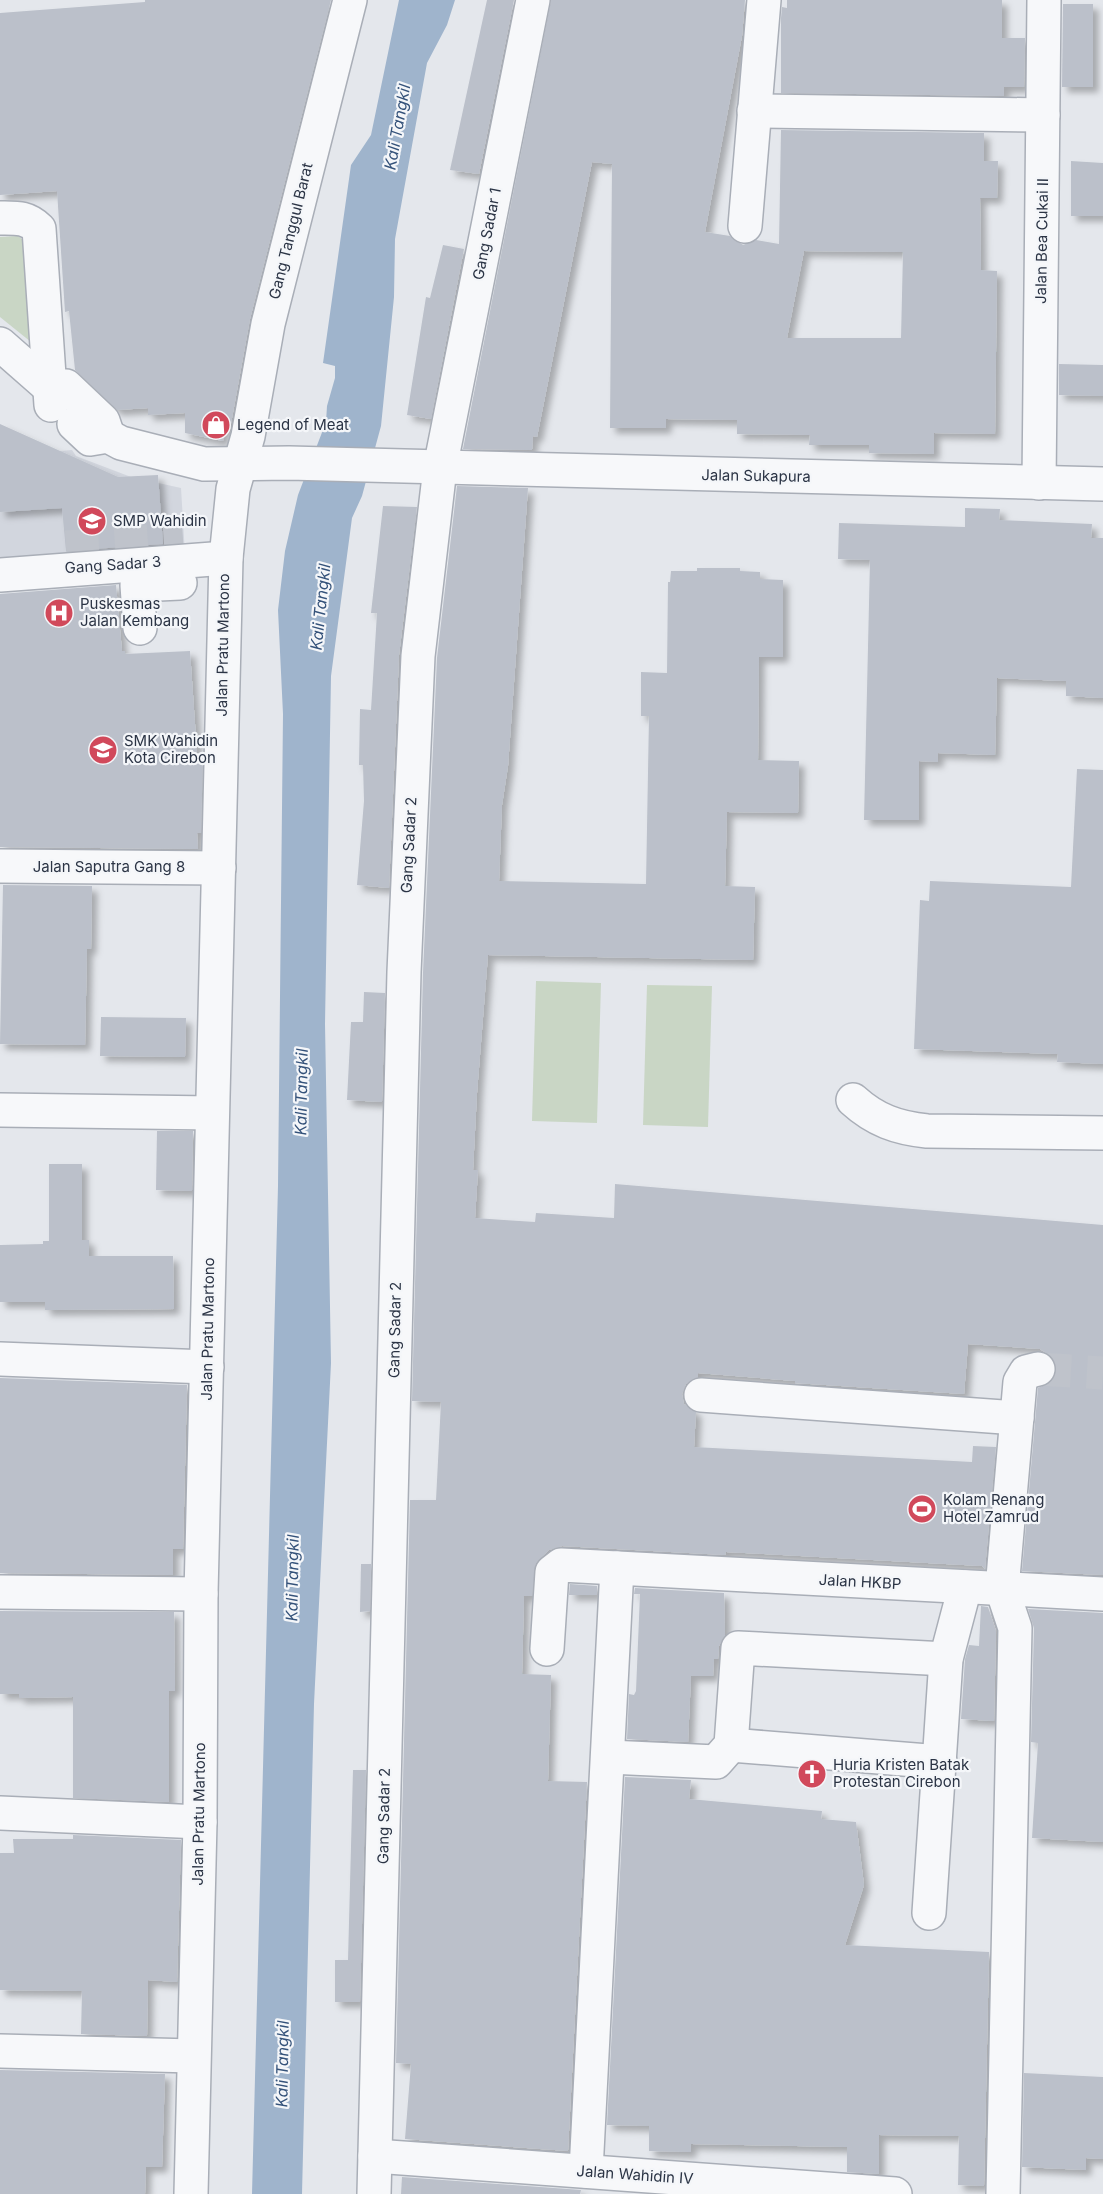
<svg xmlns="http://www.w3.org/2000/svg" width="1103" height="2194" viewBox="0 0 1103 2194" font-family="Inter,sans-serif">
	<defs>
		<filter id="shadow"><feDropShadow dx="5.5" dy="5.5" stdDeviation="3" flood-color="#0004"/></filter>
	</defs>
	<rect width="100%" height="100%" fill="#e4e7ec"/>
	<polygon fill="#d2d6de" points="72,450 76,456 131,477 181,488 185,554 0,564 0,456"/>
	<g fill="#c9d6c5">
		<polygon points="18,236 23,240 31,342 0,317 0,237"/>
		<polygon points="536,981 601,983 597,1123 532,1121"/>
		<polygon points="647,985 712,986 708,1127 643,1125"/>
	</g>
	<polygon fill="#9fb4cc" points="399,0 455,0 447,25 427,63 395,239 394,297 381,426 362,496 352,518 331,676 325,1024 331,1363 314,1704 302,2194 252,2194 278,1186 283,714 278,610 285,551 298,495 326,422 327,406 335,378 335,366 323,363 351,165 371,135"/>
	<g fill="#bbc0ca" fill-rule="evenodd" filter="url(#shadow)">
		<polygon points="145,0 331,0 250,319 230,429 224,428 223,441 185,433 185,413 148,415 148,408 117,410 75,370 69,311 65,312 57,191 0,195 0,13 145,2"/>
		<polygon points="487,0 514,0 479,174 450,170"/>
		<path d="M551,0H745L742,36L705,232L730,236L743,245L756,240L779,244L781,130L984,133V161H998L997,198H980L981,270L997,271L995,434L934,433V454L869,453V445H809L810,435L737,434V420L666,419V428H610L612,164L592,162L537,437L533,436L532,450L463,449ZM804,251L903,252L901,338H787Z"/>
		<polygon points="787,0 1002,0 1002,38 1025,38 1024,87 1004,87 1004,96 781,93 781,18 782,7 787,8"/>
		<polygon points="1063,4 1093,4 1093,87 1062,87"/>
		<polygon points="1071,161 1103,163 1103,216 1071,216"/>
		<polygon points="443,245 464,249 431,419 407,415 426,297 430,298"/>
		<polygon points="1059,364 1103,365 1103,396 1059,395"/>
		<polygon points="0,424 118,477 158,475 163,544 66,551 62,508 0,512"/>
		<polygon points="457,486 528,488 508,766 502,805 499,881 646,884 649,716 641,716 641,672 667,673 668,582 670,582 671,571 697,571 697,568 740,568 740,571 760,572 760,579 783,580 783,657 759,657 758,760 799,761 798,813 727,812 725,886 755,887 753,960 488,955 477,1093 473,1170 478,1170 475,1218 535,1222 536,1213 614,1218 615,1184 1103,1225 1103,1575 1022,1571 1038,1388 1051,1382 1056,1374 1056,1365 1051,1356 1040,1349 968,1344 964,1394 795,1383 795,1381 698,1373 698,1377 686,1384 682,1394 684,1404 696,1412 694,1447 972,1462 973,1446 996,1447 985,1569 982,1566 726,1552 725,1555 562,1546 549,1550 536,1563 532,1596 524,1596 522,1674 551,1675 548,1781 587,1782 568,2151 405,2139 411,2064 396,2063 410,1500 436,1500 441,1402 412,1401 423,973 437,658"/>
		<polygon points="383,506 417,507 399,655 389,888 357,885 364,801 363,765 359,765 360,709 371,710 377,613 371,613"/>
		<polygon points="965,508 1000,509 999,520 1092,524 1091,538 1103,538 1103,698 1066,696 1066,681 997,678 995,755 938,753 938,762 919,761 919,820 864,820 870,560 838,559 839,523 965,527"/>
		<polygon points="116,585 122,651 125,651 125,654 190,651 197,753 203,753 201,833 197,833 198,849 0,847 0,594"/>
		<polygon points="1077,769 1103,770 1103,1064 1057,1062 1058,1054 914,1049 920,900 929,901 930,881 1071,887"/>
		<polygon points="3,885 92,886 91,949 87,949 85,1045 0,1044"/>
		<polygon points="364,992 385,993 382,1102 347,1100 351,1022 363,1022"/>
		<polygon points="101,1017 186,1018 185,1057 100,1056"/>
		<polygon points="157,1131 193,1131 192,1191 156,1190"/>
		<polygon points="49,1164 82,1164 82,1240 89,1240 89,1256 173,1256 174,1309 45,1310 45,1302 0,1302 0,1245 43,1244 43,1241 49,1241"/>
		<polygon points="0,1378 187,1385 183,1549 173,1549 173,1575 0,1573"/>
		<polygon points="361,1564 371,1564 370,1611 360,1612"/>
		<polygon points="570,1584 597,1586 597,1595 569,1595"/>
		<polygon points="635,1588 724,1593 725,1635 719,1646 718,1659 714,1659 713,1676 691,1676 688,1742 627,1739 629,1694 634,1695 636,1691 640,1594 634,1594"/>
		<polygon points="981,1606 988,1607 996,1631 994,1721 961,1719 965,1659 969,1645 979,1646"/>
		<polygon points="1028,1609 1103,1613 1103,1842 1032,1838 1038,1743 1031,1742 1034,1628"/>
		<polygon points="0,1611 174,1612 175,1691 169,1691 169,1802 73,1798 73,1697 19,1698 19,1694 0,1694"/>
		<polygon points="353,1770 366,1770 360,2002 335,2002 335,1960 348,1960"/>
		<polygon points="625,1777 691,1780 689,1799 822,1811 821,1819 856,1822 864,1885 845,1945 989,1952 984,2186 958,2185 959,2136 879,2135 879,2174 847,2172 847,2147 691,2144 691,2152 649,2151 649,2126 607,2125"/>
		<polygon points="73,1835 181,1840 177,1982 148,1980 147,2036 81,2034 82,1991 0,1990 0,1853 14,1853 13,1839 73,1839"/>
		<polygon points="0,2070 165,2074 162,2167 146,2167 145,2194 0,2194"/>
		<polygon points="1024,2073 1103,2077 1103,2159 1086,2158 1086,2170 1022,2167"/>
		<polygon points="402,2177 581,2190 580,2194 401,2194"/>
	</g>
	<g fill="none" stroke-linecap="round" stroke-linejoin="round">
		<g stroke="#bfc3cb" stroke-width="33" stroke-dasharray="33 16" stroke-linecap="butt">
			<polyline points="66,547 183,539"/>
			<polyline points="1038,1369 1103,1373"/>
		</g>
		<g stroke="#a9aeb7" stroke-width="36">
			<g id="minor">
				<polyline points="754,111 1043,115"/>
				<path d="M0,218C17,218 27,217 39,229L51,405"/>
				<polyline points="745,226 764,0"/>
				<polyline points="0,344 49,387 66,386 103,421 108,436"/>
				<polyline points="74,424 90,439 108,436 121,443 204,464 289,463 1103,484"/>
				<polyline points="1039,483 1044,0"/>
				<polyline points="0,575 226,558"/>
				<polyline points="140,628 137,585 180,583"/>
				<polyline points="0,866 219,868"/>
				<path d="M853,1100C875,1120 897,1128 927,1131L1103,1133"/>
				<polyline points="0,1110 212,1113"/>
				<polyline points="0,1359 207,1367"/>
				<polyline points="701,1395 1017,1418"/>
				<polyline points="0,1592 201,1594"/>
				<polyline points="547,1649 552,1572 561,1565 1103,1594"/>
				<polyline points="731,1745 940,1762"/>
				<polyline points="609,1757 716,1762 731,1745 738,1648 946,1659"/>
				<polyline points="0,1813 200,1822"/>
				<polyline points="929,1913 946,1659 965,1587"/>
				<polyline points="0,2051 193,2056"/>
				<polyline points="375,2156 895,2194"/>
				<polyline points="586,2171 617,1568"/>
				<polyline points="191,2194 200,1822 201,1594 226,558 233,489 248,436 268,324 350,0"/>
				<polyline points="374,2194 404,972 418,656 440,468 533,0"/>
				<polyline points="1003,2194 1015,1628 1002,1589 1020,1382 1026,1372 1038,1369"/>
			</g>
		</g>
		<use href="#minor" stroke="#f7f8fa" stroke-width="33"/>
	</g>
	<defs>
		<g id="shop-disc" transform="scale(1.5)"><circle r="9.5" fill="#d1495b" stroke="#f4f6f9"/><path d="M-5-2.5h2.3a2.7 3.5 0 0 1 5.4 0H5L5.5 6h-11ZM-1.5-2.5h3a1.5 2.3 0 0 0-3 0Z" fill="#fff"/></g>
		<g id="school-disc" transform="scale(1.5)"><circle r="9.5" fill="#d1495b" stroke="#f4f6f9"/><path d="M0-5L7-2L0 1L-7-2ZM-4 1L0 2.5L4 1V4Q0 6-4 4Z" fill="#fff"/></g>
		<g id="hospital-disc" transform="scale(1.5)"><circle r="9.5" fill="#d1495b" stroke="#f4f6f9"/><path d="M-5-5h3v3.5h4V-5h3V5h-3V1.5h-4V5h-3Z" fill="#fff"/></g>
		<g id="stadium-disc" transform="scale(1.5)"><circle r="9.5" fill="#d1495b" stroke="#f4f6f9"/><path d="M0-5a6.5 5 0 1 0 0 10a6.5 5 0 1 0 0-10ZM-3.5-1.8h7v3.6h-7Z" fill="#fff"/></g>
		<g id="church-disc" transform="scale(1.5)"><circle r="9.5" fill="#d1495b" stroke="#f4f6f9"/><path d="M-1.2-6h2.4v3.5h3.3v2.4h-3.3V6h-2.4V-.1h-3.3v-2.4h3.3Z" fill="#fff"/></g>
	</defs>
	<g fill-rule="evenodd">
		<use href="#shop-disc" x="216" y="425"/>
		<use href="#school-disc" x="92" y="521"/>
		<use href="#hospital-disc" x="59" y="613"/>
		<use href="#school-disc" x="103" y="750"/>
		<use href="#stadium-disc" x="922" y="1509"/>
		<use href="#church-disc" x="812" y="1774"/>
	</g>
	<g text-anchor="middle" stroke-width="4.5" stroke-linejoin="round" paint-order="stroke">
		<g font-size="15" fill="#2b3445" stroke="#f4f6f9">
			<text transform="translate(291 231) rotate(-76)" y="5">Gang Tanggul Barat</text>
			<text transform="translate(487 234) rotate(-79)" y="5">Gang Sadar 1</text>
			<text transform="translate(1042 241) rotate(-89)" y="5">Jalan Bea Cukai II</text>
			<text transform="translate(756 476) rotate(1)" y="5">Jalan Sukapura</text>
			<text transform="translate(113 565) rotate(-4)" y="5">Gang Sadar 3</text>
			<text transform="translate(223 645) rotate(-89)" y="5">Jalan Pratu Martono</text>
			<text transform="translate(409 845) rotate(-87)" y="5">Gang Sadar 2</text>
			<text x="109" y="872">Jalan Saputra Gang 8</text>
			<text transform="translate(208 1329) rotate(-89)" y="5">Jalan Pratu Martono</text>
			<text transform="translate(395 1330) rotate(-89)" y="5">Gang Sadar 2</text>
			<text transform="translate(860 1582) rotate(3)" y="5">Jalan HKBP</text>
			<text transform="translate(199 1814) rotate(-89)" y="5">Jalan Pratu Martono</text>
			<text transform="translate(384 1816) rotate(-89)" y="5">Gang Sadar 2</text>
			<text transform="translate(635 2175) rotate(4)" y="5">Jalan Wahidin IV</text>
		</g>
		<g font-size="15" fill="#2b3445" stroke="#f4f6f9" text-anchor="start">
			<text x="237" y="430">Legend of Meat</text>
			<text x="113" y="526">SMP Wahidin</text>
			<text x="80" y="609">Puskesmas<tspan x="80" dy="17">Jalan Kembang</tspan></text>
			<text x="124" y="746">SMK Wahidin<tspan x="124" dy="17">Kota Cirebon</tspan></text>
			<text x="943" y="1505">Kolam Renang<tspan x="943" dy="17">Hotel Zamrud</tspan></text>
			<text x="833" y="1770">Huria Kristen Batak<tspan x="833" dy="17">Protestan Cirebon</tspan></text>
		</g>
		<g font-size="16" font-style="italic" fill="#34527a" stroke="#f4f6f9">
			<text transform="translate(397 127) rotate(-80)" y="6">Kali Tangkil</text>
			<text transform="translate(320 607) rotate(-84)" y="6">Kali Tangkil</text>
			<text transform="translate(301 1092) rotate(-89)" y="6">Kali Tangkil</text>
			<text transform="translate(292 1578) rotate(-89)" y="6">Kali Tangkil</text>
			<text transform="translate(282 2064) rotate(-89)" y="6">Kali Tangkil</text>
		</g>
	</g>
</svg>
